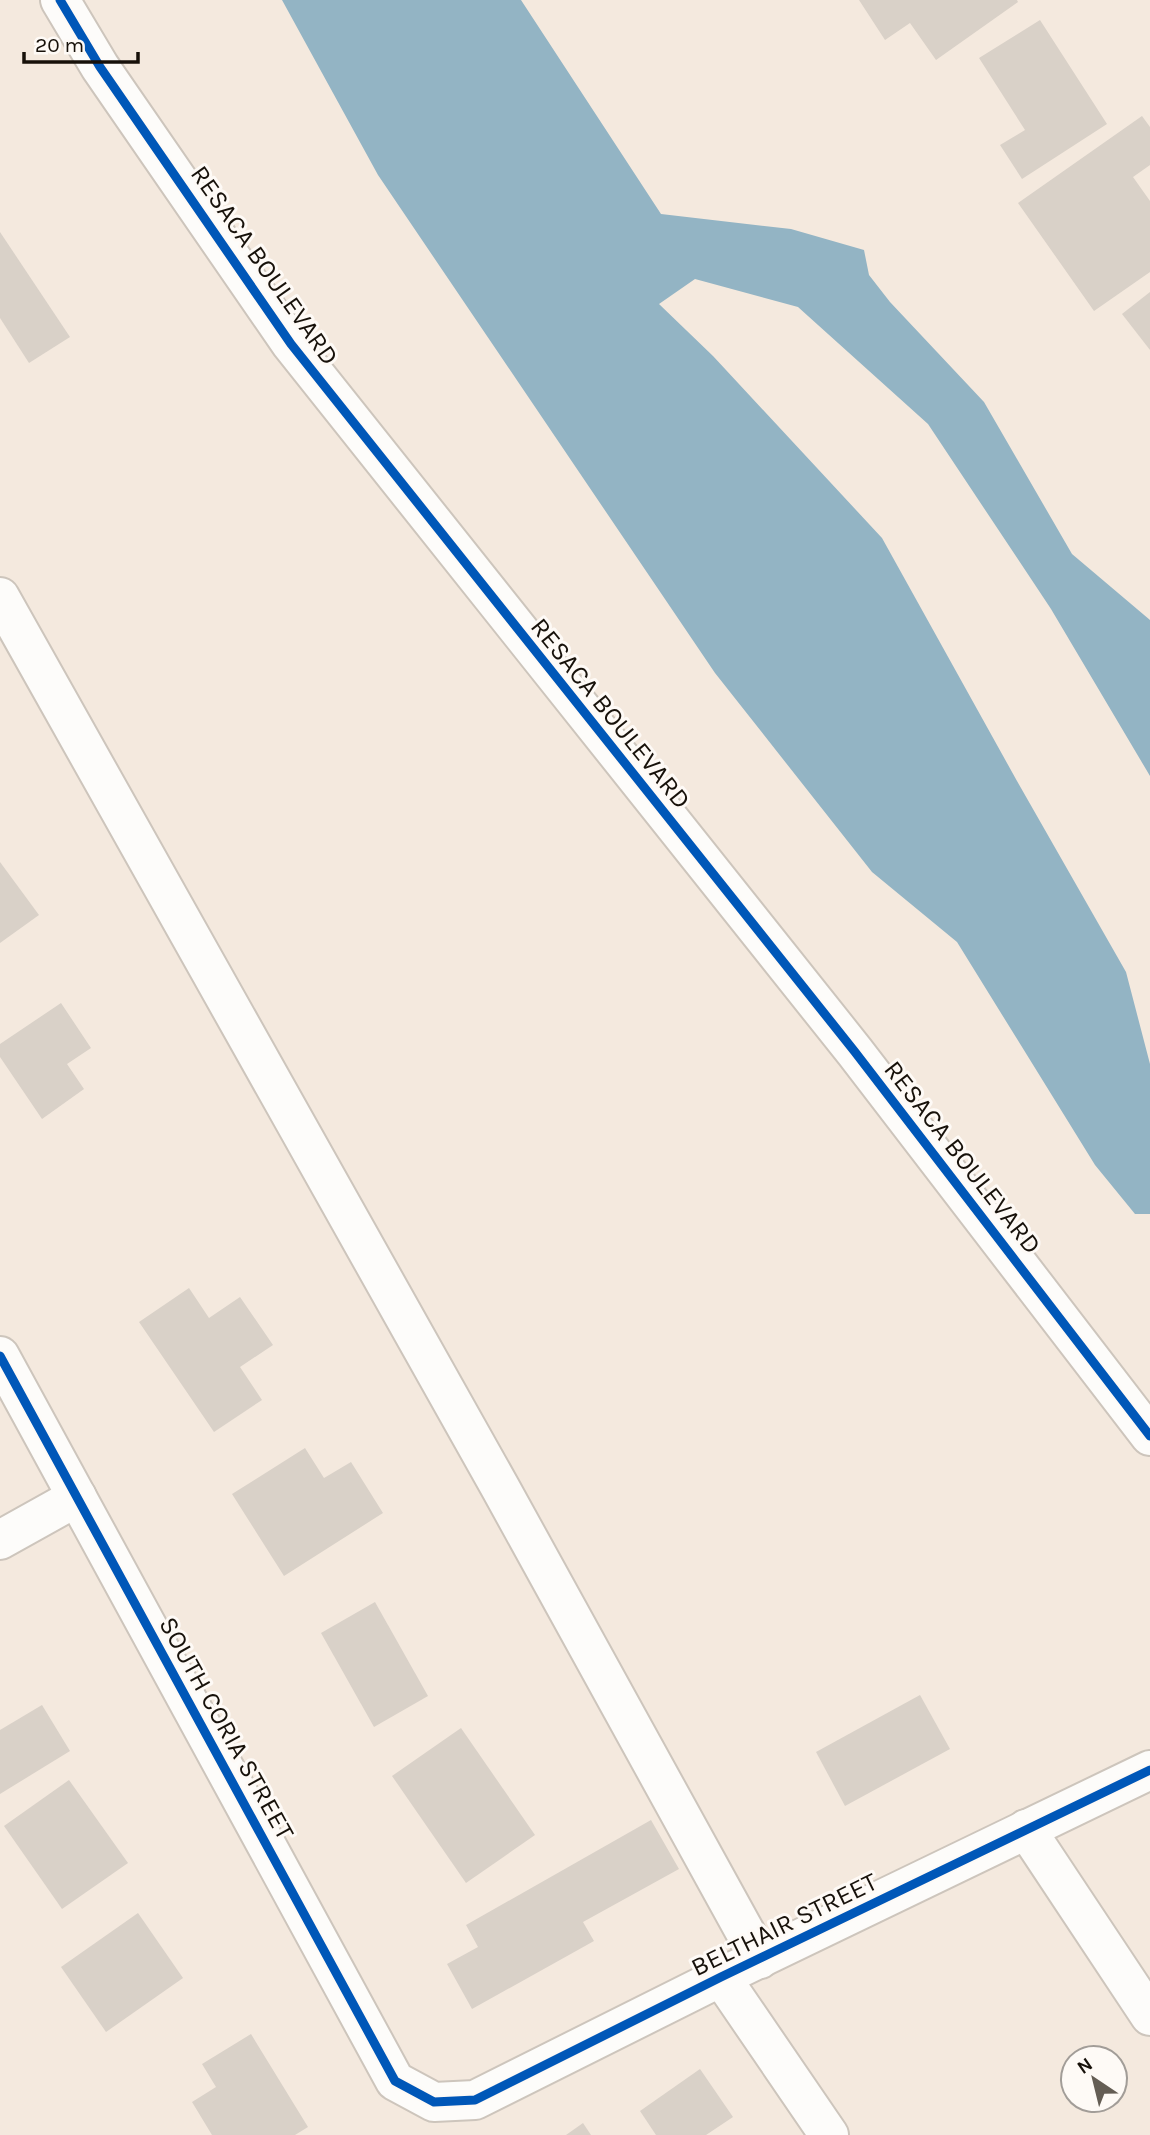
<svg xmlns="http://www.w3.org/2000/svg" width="1150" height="2135" viewBox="0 0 1150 2135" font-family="Karla,sans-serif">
	<rect width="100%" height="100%" fill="#f4e9de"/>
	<polygon fill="#93b4c4" points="282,0 521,0 661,214 791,229 864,250 869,275 890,302 984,402 1072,554 1150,620 1150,776 1051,609 928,424 798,307 695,279 659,304 713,356 882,538 1017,781 1126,972 1150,1064 1150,1214 1135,1214 1095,1165 957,942 872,872 715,673 378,175"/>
	<g fill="#d9d1c8">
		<polygon points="859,0 1017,0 1018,2 936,60 910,23 885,40"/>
		<polygon points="1040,20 1107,124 1022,179 1000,145 1025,130 979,58"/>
		<polygon points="1142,116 1150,127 1150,165 1133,177 1150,201 1150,272 1094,311 1018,203"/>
		<polygon points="0,232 70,337 29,363 0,318"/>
		<polygon points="1150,292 1150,350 1122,314"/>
		<polygon points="0,862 39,915 0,943"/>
		<polygon points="61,1003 91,1048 67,1064 84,1089 42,1119 0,1057 0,1044"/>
		<polygon points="189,1288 209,1318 240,1297 273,1345 240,1367 262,1400 214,1432 139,1322"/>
		<polygon points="305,1448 324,1478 351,1462 383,1513 284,1576 232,1494"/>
		<polygon points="375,1602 428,1696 374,1727 321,1633"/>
		<polygon points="920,1695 950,1749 845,1806 816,1752"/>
		<polygon points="42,1705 70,1751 0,1794 0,1730"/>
		<polygon points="461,1728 535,1835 466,1883 392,1776"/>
		<polygon points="69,1780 128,1863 62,1909 4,1826"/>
		<polygon points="651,1820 679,1869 583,1922 594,1941 472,2009 447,1964 478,1947 466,1925"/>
		<polygon points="138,1913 183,1978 106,2032 61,1967"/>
		<polygon points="251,2034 308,2127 295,2135 212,2135 192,2102 216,2087 202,2064"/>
		<polygon points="700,2069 733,2117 706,2135 656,2135 640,2111"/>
		<polygon points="583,2123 591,2135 566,2135"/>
	</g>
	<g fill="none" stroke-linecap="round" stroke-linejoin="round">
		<g stroke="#cdc5bc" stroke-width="42">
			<g id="minor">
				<polyline points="60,0 100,67 291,344 855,1052 1150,1436"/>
				<polyline points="0,597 501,1489 760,1959"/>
				<polyline points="0,1356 395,2081 434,2102 475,2100 721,1977 1150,1770"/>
				<polyline points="0,1540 77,1497"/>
				<polyline points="1026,1829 1150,2016"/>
				<polyline points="721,1977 829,2135"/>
			</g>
		</g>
		<use href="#minor" stroke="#fdfcfa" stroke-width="38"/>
		<g stroke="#fefaf6" stroke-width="13">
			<g id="cycleway">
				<polyline points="60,0 100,67 291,344 855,1052 1150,1436"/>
				<polyline points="0,1356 395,2081 434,2102 475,2100 721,1977 1150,1770"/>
			</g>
		</g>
		<use href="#cycleway" stroke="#0057b8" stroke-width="9"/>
	</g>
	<g text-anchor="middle" stroke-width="6" stroke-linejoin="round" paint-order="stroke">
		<g font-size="26" fill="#17110a" stroke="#fefaf6">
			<text transform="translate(265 265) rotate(55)" y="9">RESACA BOULEVARD</text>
			<text transform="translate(611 713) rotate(51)" y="9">RESACA BOULEVARD</text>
			<text transform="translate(963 1157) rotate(52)" y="9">RESACA BOULEVARD</text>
			<text transform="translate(227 1728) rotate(61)" y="9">SOUTH CORIA STREET</text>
			<text transform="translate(784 1924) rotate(-26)" y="9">BELTHAIR STREET</text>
		</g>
	</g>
	<g transform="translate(1094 2079) rotate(325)"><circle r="33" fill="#fefaf6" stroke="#a29d98" stroke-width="2"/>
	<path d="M0-5L12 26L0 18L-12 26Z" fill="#645d54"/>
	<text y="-10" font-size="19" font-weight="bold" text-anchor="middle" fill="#17110a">N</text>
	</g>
	<path d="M24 52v10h114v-10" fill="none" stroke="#17110a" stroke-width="3.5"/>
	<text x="35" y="52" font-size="21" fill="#17110a" stroke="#fefaf6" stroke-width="5" paint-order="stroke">20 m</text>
</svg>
